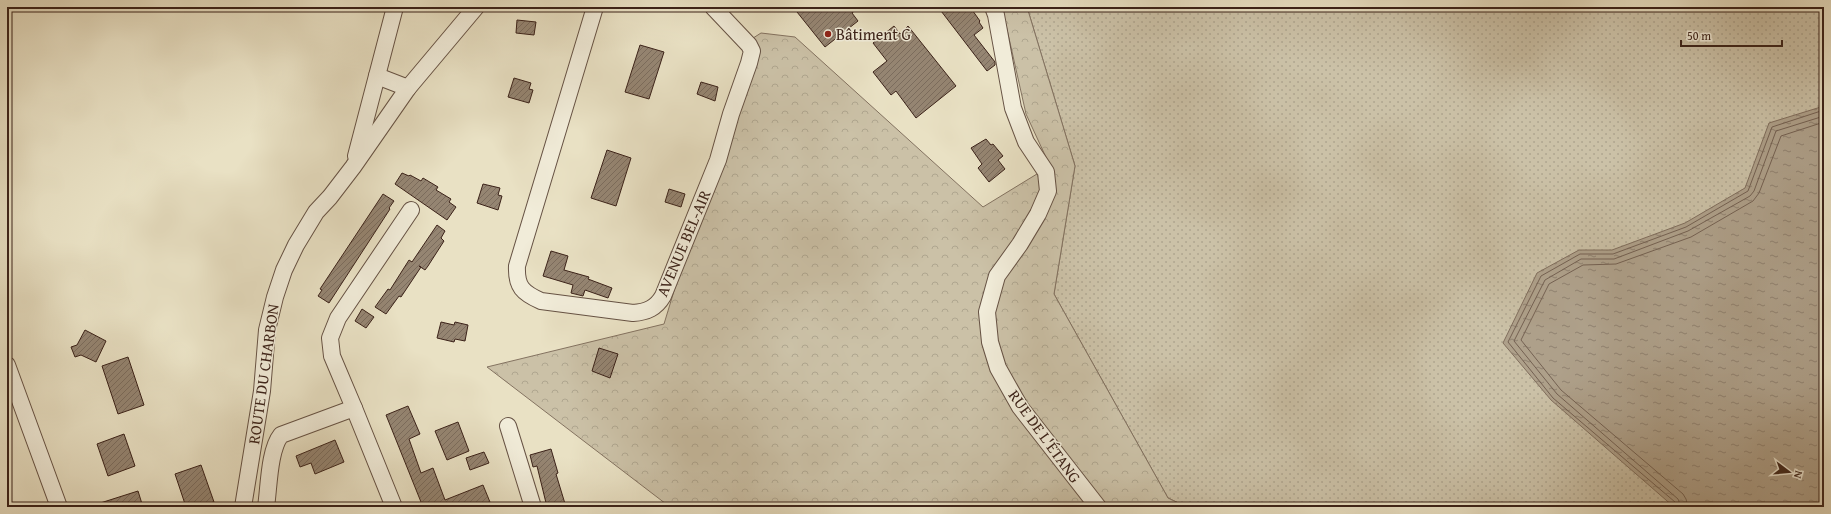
<svg xmlns="http://www.w3.org/2000/svg" width="1831" height="514" viewBox="0 0 1831 514" font-family="'Gentium Book Plus',serif">
	<defs>
		<pattern id="grass-dots" width="8" height="8" patternUnits="userSpaceOnUse"><rect width="8" height="8" fill="#cbc1a7"/><path d="M2 2h.1M6 6h.1" fill="none" stroke="#afa68f" stroke-width="1.8" stroke-linecap="round"/></pattern>
		<pattern id="forest-crowns" width="20" height="18" patternUnits="userSpaceOnUse"><rect width="20" height="18" fill="#cbc1a7"/><path d="M2 6a3 3 0 1 1 6 0M12 15a3 3 0 1 1 6 0" fill="none" stroke="#afa68f"/></pattern>
		<pattern id="water-ripples" width="26" height="14" patternUnits="userSpaceOnUse"><rect width="26" height="14" fill="#aea08a"/><path d="M2 4q2-2 4 0t4 0M15 11q2-2 4 0t4 0" fill="none" stroke="#8f8270"/></pattern>
		<pattern id="building-hatch" width="6" height="6" patternUnits="userSpaceOnUse"><rect width="6" height="6" fill="#958572"/><path d="M-1 1l2-2M0 6l6-6M5 7l2-2" fill="none" stroke="#7b6c5d"/></pattern>
	</defs>
	<rect width="100%" height="100%" fill="#e9e1c4"/>
	<filter id="stains"><feTurbulence type="fractalNoise" baseFrequency=".005" numOctaves="4"/><feColorMatrix values="0 0 0 0 .2 0 0 0 0 .09 0 0 0 0 .02 0 0 0 .5 -.17"/></filter>
	<radialGradient id="worn" r=".72"><stop offset=".6" stop-color="#630" stop-opacity="0"/><stop offset="1" stop-color="#630" stop-opacity=".3"/></radialGradient>
	<polygon fill="url(#grass-dots)" stroke="#837260" points="1027,7 1824,7 1824,507 1187,507 1168,498 1054,294 1075,166"/>
	<polygon fill="url(#forest-crowns)" stroke="#837260" points="1002,7 1027,7 1075,166 1054,294 1168,498 1187,507 670,507 487,367 664,324 750,40 761,33 795,37 983,207 1050,166 1026,114"/>
	<polygon fill="url(#water-ripples)" stroke="#806e5d" points="1824,106 1824,507 1674,507 1551,400 1503,343 1537,273 1579,250 1612,250 1685,223 1745,188 1769,123"/>
	<g fill="none" stroke-linecap="round" stroke-linejoin="round">
		<g stroke="#746152" stroke-width="1">
			<polyline points="1676,507 1675,502 1553,398 1508,342 1541,276 1580,254 1613,254 1686,227 1748,191 1772,127 1824,110"/>
			<polyline points="1681,507 1678,499 1557,394 1514,341 1545,280 1581,259 1614,259 1688,231 1750,196 1754,191 1776,131 1824,116"/>
			<polyline points="1688,507 1686,499 1683,494 1561,390 1521,340 1549,284 1583,265 1616,264 1691,237 1753,201 1759,193 1781,136 1824,122"/>
		</g>
	</g>
	<g fill="url(#building-hatch)" stroke="#3b2219">
		<polygon points="793,7 859,7 852,13 858,21 825,47"/>
		<polygon points="938,7 970,7 980,21 979,22 983,28 974,35 995,62 995,65 987,71"/>
		<polygon points="517,20 536,22 534,35 516,33"/>
		<polygon points="894,26 900,34 908,26 956,86 916,118 896,91 891,95 873,72 887,61 873,43"/>
		<polygon points="640,45 664,52 649,99 625,92"/>
		<polygon points="514,78 531,83 529,89 533,90 529,103 508,97"/>
		<polygon points="701,82 718,87 715,101 697,94"/>
		<polygon points="986,139 991,145 993,144 1003,156 998,160 1005,169 989,182 978,168 982,164 971,148"/>
		<polygon points="607,150 631,158 616,206 591,198"/>
		<polygon points="402,173 409,176 410,175 421,181 423,178 438,187 436,190 451,199 449,202 456,207 447,220 395,184"/>
		<polygon points="483,184 500,188 498,195 502,196 498,210 477,203"/>
		<polygon points="669,189 685,194 681,207 665,202"/>
		<polygon points="383,194 394,201 389,208 390,209 329,303 318,296 322,290 320,289"/>
		<polygon points="437,225 445,231 441,238 444,241 428,266 425,270 419,266 421,267 401,297 399,296 386,314 375,307 388,289 390,290 409,260 412,262"/>
		<polygon points="551,251 568,256 564,270 589,277 588,279 612,288 608,298 585,290 583,296 571,293 573,285 543,276"/>
		<polygon points="362,309 374,317 366,328 355,321"/>
		<polygon points="441,322 454,325 455,322 468,325 465,341 455,339 454,342 437,338"/>
		<polygon points="85,330 106,341 96,362 81,355 75,357 71,347 77,345"/>
		<polygon points="599,348 618,354 610,378 592,371"/>
		<polygon points="128,357 144,405 118,414 102,366"/>
		<polygon points="408,406 420,434 409,439 421,473 433,468 445,500 483,485 492,507 423,507 386,415"/>
		<polygon points="458,422 469,451 447,460 435,431"/>
		<polygon points="124,434 135,466 108,476 97,444"/>
		<polygon points="335,440 344,462 315,474 311,463 300,467 296,456"/>
		<polygon points="551,449 558,473 556,474 566,507 547,507 537,466 533,467 530,455"/>
		<polygon points="484,452 489,463 470,470 466,458"/>
		<polygon points="201,465 214,502 199,507 186,507 175,474"/>
		<polygon points="138,491 143,507 95,507 94,505"/>
	</g>
	<g fill="none" stroke-linecap="round" stroke-linejoin="round">
		<g stroke="#665244" stroke-width="18">
			<g id="minor">
				<path d="M595,7L517,266C516,287 523,293 541,301L633,313C647,312 656,308 663,296L718,160L731,114L749,63L752,51L749,45L713,7"/>
				<polyline points="993,7 996,15 1013,108 1026,142 1046,172 1048,191 1038,214 1020,244 997,276 987,312 990,342 998,368 1020,407 1098,507"/>
				<polyline points="377,76 408,88"/>
				<polyline points="356,156 395,7"/>
				<polyline points="7,365 59,507"/>
				<polyline points="508,426 533,507"/>
				<polyline points="243,507 262,391 267,330 275,297 284,270 296,245 316,212 330,197 353,167 408,88 476,7"/>
				<path d="M266,507C269,487 269,450 281,435L354,408"/>
				<polyline points="394,507 354,408 332,356 330,338 338,318 411,210"/>
			</g>
		</g>
		<use href="#minor" stroke="#f1ecd9" stroke-width="16"/>
	</g>
	<circle fill="#8f2418" stroke="#f1ecd9" stroke-width="1.5" cx="828" cy="34" r="4"/>
	<g text-anchor="middle" stroke-width="3" stroke-linejoin="round" paint-order="stroke">
		<g font-size="16" fill="#3b2219" stroke="#f1ecd9" text-anchor="start">
			<text x="836" y="40">Bâtiment G</text>
		</g>
		<g font-size="16" fill="#3b2219" stroke="#f1ecd9">
			<text transform="translate(683 243) rotate(-67)" y="6">AVENUE BEL-AIR</text>
			<text transform="translate(263 374) rotate(-82)" y="6">ROUTE DU CHARBON</text>
			<text transform="translate(1045 436) rotate(54)" y="6">RUE DE L'ÉTANG</text>
		</g>
	</g>
	<rect width="1831" height="514" fill="none" stroke="#e9e1c4" stroke-width="24"/>
	<rect x="8" y="8" width="1815" height="498" fill="none" stroke="#3b2219" stroke-width="2"/>
	<rect x="12" y="12" width="1807" height="490" fill="none" stroke="#3b2219"/>
	<g transform="translate(1789 472) rotate(106)" stroke="#f1ecd9" stroke-width="3" paint-order="stroke">
	<path d="M0-3L7 15L0 10L-7 15Z" fill="#3b2219"/>
	<text y="-6" font-size="11" font-weight="bold" text-anchor="middle" fill="#3b2219">N</text>
	</g>
	<path d="M1681 40v6h101v-6" fill="none" stroke="#3b2219" stroke-width="2"/>
	<text x="1687" y="40" font-size="12" fill="#3b2219" stroke="#f1ecd9" stroke-width="3" paint-order="stroke">50 m</text>
	<rect width="100%" height="100%" filter="url(#stains)"/>
	<rect width="100%" height="100%" fill="url(#worn)"/>
</svg>
